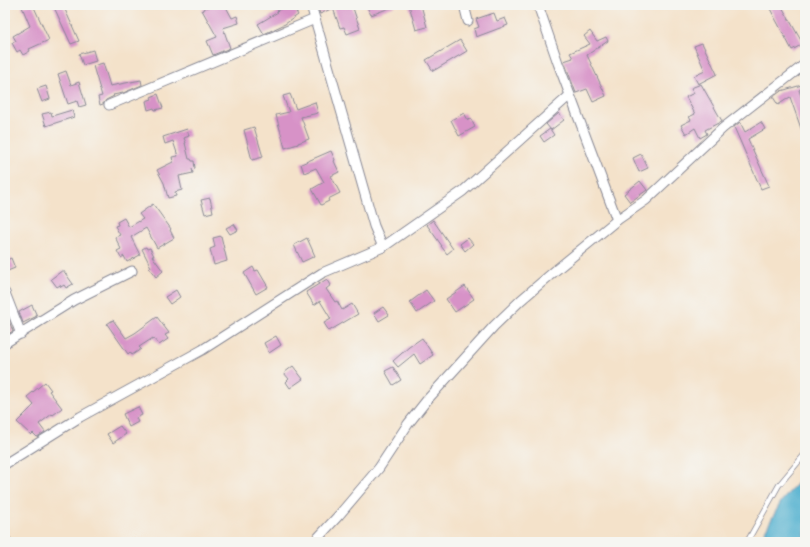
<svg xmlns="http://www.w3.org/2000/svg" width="810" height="547" viewBox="0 0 810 547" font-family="'Balsamiq Sans',sans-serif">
	<rect width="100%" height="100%" fill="#f6f6f2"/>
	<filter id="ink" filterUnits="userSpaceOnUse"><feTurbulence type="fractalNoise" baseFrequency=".025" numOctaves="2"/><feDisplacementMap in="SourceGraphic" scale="8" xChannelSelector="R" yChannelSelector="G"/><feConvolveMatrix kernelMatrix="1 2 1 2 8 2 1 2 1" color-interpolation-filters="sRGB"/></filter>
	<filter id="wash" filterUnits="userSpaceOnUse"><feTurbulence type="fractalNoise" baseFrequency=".012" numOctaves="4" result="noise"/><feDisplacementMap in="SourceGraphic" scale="16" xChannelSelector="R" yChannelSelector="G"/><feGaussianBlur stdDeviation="0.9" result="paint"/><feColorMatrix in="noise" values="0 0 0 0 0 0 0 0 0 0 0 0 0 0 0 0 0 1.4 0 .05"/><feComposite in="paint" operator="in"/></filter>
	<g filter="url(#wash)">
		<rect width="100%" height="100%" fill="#f4e2ca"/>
		<polygon fill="#51b0cf" stroke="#367096" points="805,473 805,542 759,542 781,502"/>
		<g id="blocks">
			<g fill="#d792c7">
				<polygon points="27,5 33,5 49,40 29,49 30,51 23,55 20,50 17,52 12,43 16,41 13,36 30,26 22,7"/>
				<polygon points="53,5 63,5 79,41 71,44"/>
				<polygon points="211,5 225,5 232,18 237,16 239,23 223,28 230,48 213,55 207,41 217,37 202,10"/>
				<polygon points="287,5 292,5 298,15 285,24 264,34 258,24 278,12 277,11"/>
				<polygon points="317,5 352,5 360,29 347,34 344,27 340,28 333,8 320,14"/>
				<polygon points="366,5 395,5 395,6 371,15"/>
				<polygon points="409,5 421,5 427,27 416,30"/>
				<polygon points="768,5 781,5 803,44 792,50"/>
				<polygon points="494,13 497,21 505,18 508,25 476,37 474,29 479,27 476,19"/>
				<polygon points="590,31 597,41 606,37 608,41 587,55 606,96 593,102 587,89 576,93 564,61 573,58 570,53 590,44 584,36"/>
				<polygon points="460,40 467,51 433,71 426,60"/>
				<polygon points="702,43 717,74 698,84 694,76 705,71 694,46"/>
				<polygon points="93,50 96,61 83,65 79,54"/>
				<polygon points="103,63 110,86 141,80 142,85 123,93 113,95 114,96 106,100 103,104 100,105 98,97 102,96 93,66"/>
				<polygon points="66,71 71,85 79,82 86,105 79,107 77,101 68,104 58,74"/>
				<polygon points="701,84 722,121 705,130 707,134 700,138 695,128 686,134 681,125 691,120 689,117 695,114 686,97 694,93 691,88"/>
				<polygon points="805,84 805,87 799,90 802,99 805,98 805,137 804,137 790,97 778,105 773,97 781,91"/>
				<polygon points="46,86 50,99 42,102 37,89"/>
				<polygon points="158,94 163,108 155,110 154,108 148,110 146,101 152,99 151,97"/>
				<polygon points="290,94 296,109 315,102 318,113 301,117 309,139 298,143 298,144 285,148 276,115 289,112 283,96"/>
				<polygon points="72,110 74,117 46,126 42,114 51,112 52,116"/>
				<polygon points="464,113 468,120 471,119 475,127 459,136 451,120"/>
				<polygon points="559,113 564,120 551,130 546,124"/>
				<polygon points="740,122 745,132 761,122 765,129 748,139 769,186 761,189 734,127"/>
				<polygon points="254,127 263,157 252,160 244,130"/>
				<polygon points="187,129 189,136 184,138 186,143 185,143 189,159 191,159 192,161 194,161 195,168 192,169 193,173 179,176 182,190 175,192 176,196 168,198 164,183 157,170 173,162 172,157 178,156 173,141 165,144 163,137"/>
				<polygon points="550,129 554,135 544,142 540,136"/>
				<polygon points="331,151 335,160 334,161 339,172 331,176 340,193 328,199 329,201 321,205 312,189 324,182 316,168 304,173 301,164"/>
				<polygon points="641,154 648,168 639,172 633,158"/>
				<polygon points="640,181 647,190 630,202 624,194"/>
				<polygon points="210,198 213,212 205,214 201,200"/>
				<polygon points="153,204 171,229 170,230 174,238 157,248 146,228 131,237 140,255 127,262 124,256 121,258 117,251 121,249 115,237 120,235 115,226 118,225 117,222 124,218 129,227 143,219 139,214"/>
				<polygon points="433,220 453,249 447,254 441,246 442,246 427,225"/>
				<polygon points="234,224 238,230 230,234 226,228"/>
				<polygon points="221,236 227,261 214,265 210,249 215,247 213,238"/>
				<polygon points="307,238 315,256 302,262 294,245"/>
				<polygon points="468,238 473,244 465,251 460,244"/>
				<polygon points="146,247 147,249 150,248 154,256 152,256 163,271 156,277 149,268 151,267 142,249"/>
				<polygon points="11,258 15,268 5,272 5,261"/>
				<polygon points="253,267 255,271 258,270 268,287 256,294 244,273"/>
				<polygon points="63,270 73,284 66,288 64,285 61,287 60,285 57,287 51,279"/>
				<polygon points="327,279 331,285 326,289 335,302 337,301 342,310 352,304 358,314 329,331 324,323 331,319 320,301 314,305 306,292"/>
				<polygon points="465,286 474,299 455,312 446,299"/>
				<polygon points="176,290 180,297 170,304 165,297"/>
				<polygon points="426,290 434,301 417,313 410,302"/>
				<polygon points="32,305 37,316 23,323 19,312"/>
				<polygon points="383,307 389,315 379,321 374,313"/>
				<polygon points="5,311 13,331 5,336"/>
				<polygon points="157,317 169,333 165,335 168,339 159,345 153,338 139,347 141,349 132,355 130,352 128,354 107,324 113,320 126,338 135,333"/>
				<polygon points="276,336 281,345 269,353 264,343"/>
				<polygon points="422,338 433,355 420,364 414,354 398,367 393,361 409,347"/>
				<polygon points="293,366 303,379 290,388 286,382 289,379 284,373"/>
				<polygon points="393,367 401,380 393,385 385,371"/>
				<polygon points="45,382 51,390 49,391 62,408 53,415 52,414 39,424 45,432 37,437 33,433 31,435 17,422 34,405 27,397"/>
				<polygon points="138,407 142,415 136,418 138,422 129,427 123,414"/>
				<polygon points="120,426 126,434 113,443 107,434"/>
			</g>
		</g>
	</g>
	<g filter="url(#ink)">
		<use href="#blocks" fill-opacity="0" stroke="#888894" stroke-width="1"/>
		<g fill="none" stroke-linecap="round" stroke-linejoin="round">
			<g stroke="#888894" stroke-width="6">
				<polyline id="lane" points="747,542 779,485 805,454"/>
			</g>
			<g stroke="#888894" stroke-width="11">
				<g id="street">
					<polyline points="464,5 468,21"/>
					<polyline points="538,5 558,63 617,220"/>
					<polyline points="109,105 315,19"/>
					<polyline points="383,247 463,191 570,95"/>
					<polyline points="5,293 21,334"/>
					<polyline points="5,343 74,300 132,271"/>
					<polyline points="5,464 80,417 202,350 322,273 383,247 374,226 311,5"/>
					<polyline points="5,539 7,542"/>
					<polyline points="314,542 339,515 379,468 408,424 427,400 494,326 521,300 556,270 617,220 646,200 723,128 805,64"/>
				</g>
			</g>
			<use href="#lane" stroke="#fff" stroke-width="4.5"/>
			<use href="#street" stroke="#fff" stroke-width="9"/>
		</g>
	</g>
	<rect width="810" height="547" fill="none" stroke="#f6f6f2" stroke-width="20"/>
</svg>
